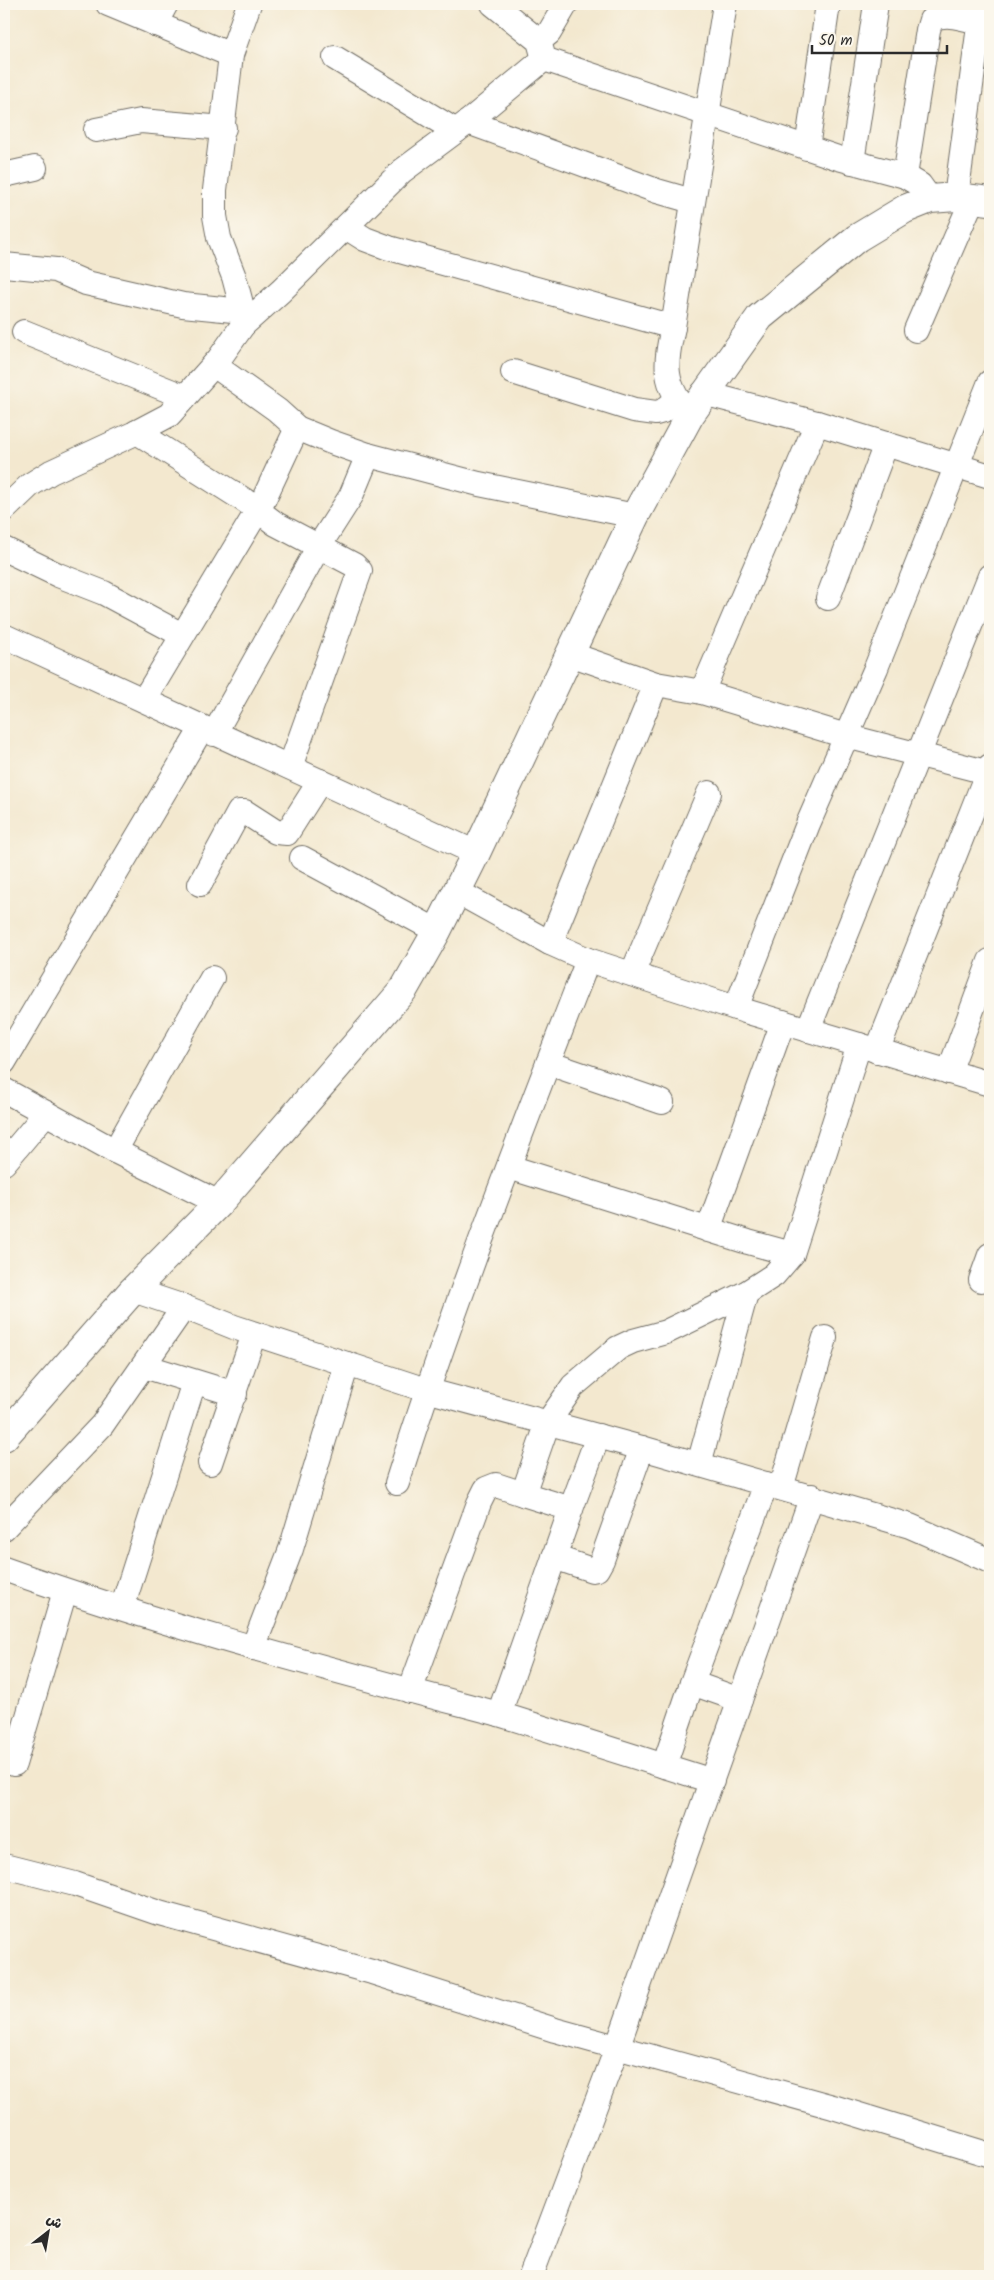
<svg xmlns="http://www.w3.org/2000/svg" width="994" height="2280" viewBox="0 0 994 2280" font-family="Kalam,'Playpen Sans Arabic',sans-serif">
	<rect width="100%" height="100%" fill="#fbf7ec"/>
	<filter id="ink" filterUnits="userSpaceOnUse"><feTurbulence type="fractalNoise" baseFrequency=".02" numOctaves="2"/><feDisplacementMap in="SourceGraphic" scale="10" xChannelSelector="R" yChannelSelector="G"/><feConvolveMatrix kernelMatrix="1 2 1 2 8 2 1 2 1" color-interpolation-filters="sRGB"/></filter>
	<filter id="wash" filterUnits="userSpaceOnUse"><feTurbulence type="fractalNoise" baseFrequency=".0096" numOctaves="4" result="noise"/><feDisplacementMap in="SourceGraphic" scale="20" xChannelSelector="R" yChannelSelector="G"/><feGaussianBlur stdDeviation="1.12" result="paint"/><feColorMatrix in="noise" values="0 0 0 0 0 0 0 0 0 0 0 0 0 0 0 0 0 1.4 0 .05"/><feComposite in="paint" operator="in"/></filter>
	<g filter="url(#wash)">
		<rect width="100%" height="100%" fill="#f3e8cf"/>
	</g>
	<g filter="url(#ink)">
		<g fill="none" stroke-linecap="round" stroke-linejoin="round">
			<g stroke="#716d64" stroke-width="26">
				<g id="minor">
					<polyline points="108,4 231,55"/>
					<polyline points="493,4 539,41 544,59 838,158 905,176 920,185 930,199"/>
					<polyline points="155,24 166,4"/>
					<polyline points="539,41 549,33 566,4"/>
					<polyline points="335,58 456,131"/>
					<polyline points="468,122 657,191 692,201"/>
					<polyline points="96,130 141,121 224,128"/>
					<polyline points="807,148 828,4"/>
					<polyline points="852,162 876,4"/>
					<polyline points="4,175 35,168"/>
					<path d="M905,176L928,30L931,20C946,11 964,19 979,22"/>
					<polyline points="956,197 982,4"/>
					<path d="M346,227L365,239L389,248L673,327C665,365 662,384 690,415"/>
					<polyline points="4,265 56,270 86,283 183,305 243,311"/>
					<polyline points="243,325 243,311 234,277 219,238 215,216 215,190 231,55 249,4"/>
					<polyline points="673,327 725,4"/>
					<polyline points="916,330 973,198"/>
					<polyline points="24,332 185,397"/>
					<polyline points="214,365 277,410 297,428 331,442 368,455 479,484 635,516"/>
					<polyline points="513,372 634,410 656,413 663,411 677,400"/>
					<polyline points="703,393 817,423 990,476"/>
					<polyline points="817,423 702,692 846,736 990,773"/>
					<polyline points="137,432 244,500 276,524 354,565 360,571 290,767"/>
					<polyline points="4,510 30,485 51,472 133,434 169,415 219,359 243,325 281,291 402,171 468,122 544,59"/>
					<polyline points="4,549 58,575 104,593 182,635"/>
					<polyline points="828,598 886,444"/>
					<polyline points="4,636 476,853"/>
					<polyline points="570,654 656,684 702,692"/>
					<polyline points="144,700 262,503 297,428"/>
					<polyline points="214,734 319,546 351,496 368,455"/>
					<polyline points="302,858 437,931"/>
					<polyline points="200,884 239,812 245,812 276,832 287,833 320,781"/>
					<polyline points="456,891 550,943 588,960 745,1011 990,1084"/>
					<polyline points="550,943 656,684"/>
					<polyline points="632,974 709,793"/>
					<polyline points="736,1008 808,824 876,668 990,382"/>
					<polyline points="808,1030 990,576"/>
					<polyline points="877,1051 990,766"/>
					<polyline points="4,1062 202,728"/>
					<polyline points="548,1063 662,1102"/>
					<polyline points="949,1072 990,961"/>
					<polyline points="4,1090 115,1151 219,1203"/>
					<polyline points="115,1151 212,978"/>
					<polyline points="4,1163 46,1113"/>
					<polyline points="509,1167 748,1242 792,1254 774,1275 746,1293 666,1332 633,1341 618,1348 573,1386 548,1422 523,1494 571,1509 499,1714 712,1781"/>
					<polyline points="708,1230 783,1022"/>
					<polyline points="792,1254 859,1045"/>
					<polyline points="981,1280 990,1255"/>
					<polyline points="133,1290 184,1307 234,1327 426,1390 642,1448 910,1526 990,1561"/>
					<polyline points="144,1366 235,1394"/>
					<polyline points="210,1463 254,1334"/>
					<polyline points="699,1464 746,1293"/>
					<path d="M397,1483C453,1306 521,1133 588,960"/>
					<polyline points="781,1488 825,1338"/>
					<polyline points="571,1509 598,1436"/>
					<polyline points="4,1528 102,1425 184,1307"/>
					<polyline points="554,1557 592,1570 597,1569 602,1560 642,1448"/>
					<path d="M4,1569C166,1627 333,1670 499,1714"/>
					<polyline points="122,1608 194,1382"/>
					<polyline points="253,1648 291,1549 347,1364"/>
					<polyline points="692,1683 740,1700"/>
					<polyline points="410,1691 479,1503 486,1489 496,1485 523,1494"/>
					<polyline points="14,1764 65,1591"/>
					<polyline points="664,1766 692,1683 766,1484"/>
					<polyline points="4,1866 75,1884 159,1913 372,1972 555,2030 833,2107 990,2155"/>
					<polyline points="531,2276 617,2048 812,1496"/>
				</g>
			</g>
			<g stroke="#716d64" stroke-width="30">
				<polyline id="major" points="4,1437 133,1290 219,1203 404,989 437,931 476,853 635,516 690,415 760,317 857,238 905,209 930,199 956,197 990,201"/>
			</g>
			<use href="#minor" stroke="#fff" stroke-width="24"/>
			<use href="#major" stroke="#fff" stroke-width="28"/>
		</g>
	</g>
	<rect width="994" height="2280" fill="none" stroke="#fbf7ec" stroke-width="20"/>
	<g transform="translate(48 2232) rotate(31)" stroke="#fbf7ec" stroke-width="4" paint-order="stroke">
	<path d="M0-4L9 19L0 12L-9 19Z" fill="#2b2b2b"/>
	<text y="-8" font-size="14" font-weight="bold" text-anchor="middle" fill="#2b2b2b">ش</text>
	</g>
	<path d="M812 45v8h135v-8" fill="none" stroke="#2b2b2b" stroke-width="2.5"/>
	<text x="819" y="45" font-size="15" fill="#2b2b2b" stroke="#fbf7ec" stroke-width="4" paint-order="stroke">50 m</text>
</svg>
